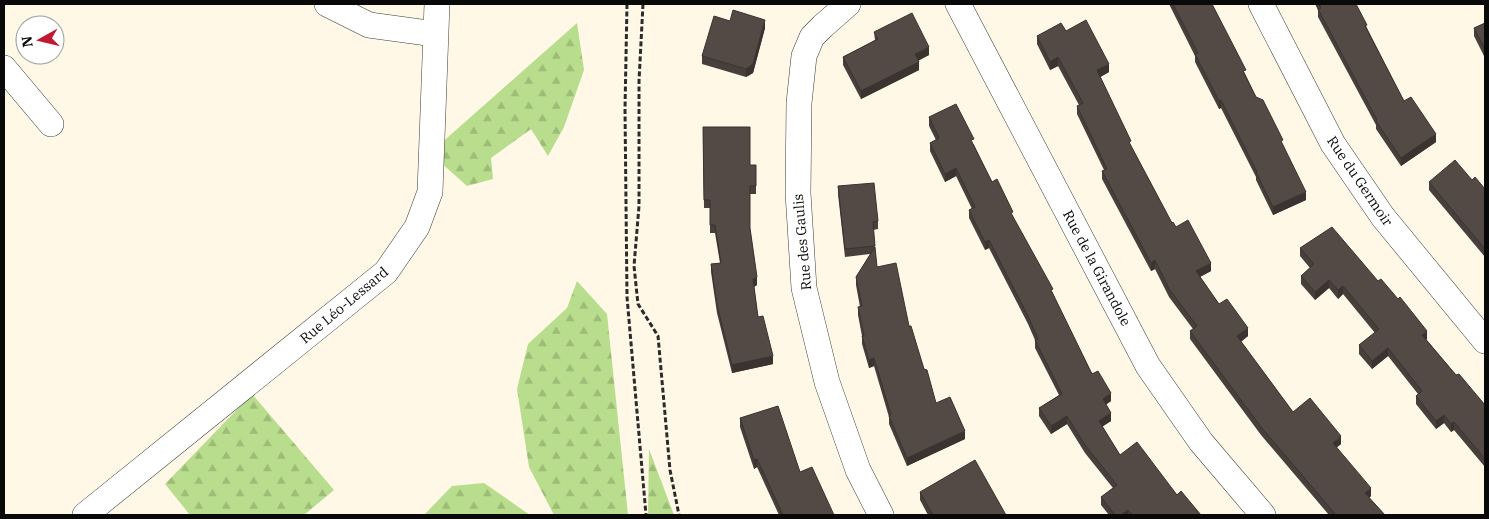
<svg xmlns="http://www.w3.org/2000/svg" width="1489" height="519" viewBox="0 0 1489 519" font-family="'IBM Plex Serif',serif">
	<defs>
		<pattern id="forest-firs" width="22" height="20" patternUnits="userSpaceOnUse" patternTransform="scale(1.25)"><rect width="22" height="20" fill="#b8dd8c"/><path d="M5 1l3.5 6h-7zM16 11l3.5 6h-7z" fill="#9dbc77"/></pattern>
	</defs>
	<rect width="100%" height="100%" fill="#fff8e6"/>
	<g fill="url(#forest-firs)">
		<polygon points="577,23 584,70 564,127 548,156 531,129 491,158 493,179 467,186 430,153"/>
		<polygon points="577,281 607,314 628,515 554,515 529,467 517,389 528,344 567,308"/>
		<polygon points="252,394 334,490 304,515 190,515 165,484"/>
		<polygon points="649,449 674,515 648,515"/>
		<polygon points="484,483 530,515 424,515 452,486"/>
	</g>
	<g fill="none" stroke-linecap="round" stroke-linejoin="round">
		<g stroke="#3c3c3c" stroke-width="26">
			<g id="street">
				<polyline points="327,4 369,25 435,34"/>
				<polyline points="848,4 823,26 812,37 804,56 799,103 798,193 804,288 827,382 858,470 881,515"/>
				<polyline points="958,4 1148,366 1201,442 1263,515"/>
				<polyline points="1261,4 1333,144 1383,217 1485,341"/>
				<polyline points="4,68 51,124"/>
				<polyline points="85,515 386,272 417,227 430,192 437,4"/>
			</g>
		</g>
		<g stroke="#2b2b2b" stroke-width="3" stroke-dasharray="5 2.5" stroke-linecap="butt">
			<polyline points="627,4 625,109 627,297 646,515"/>
			<polyline points="643,4 639,81 639,206 634,266 638,304 658,336 670,470 679,515"/>
		</g>
		<use href="#street" stroke="#fff" stroke-width="25"/>
	</g>
	<g fill="#473f3b">
		<polygon points="1169,4 1212,4 1256,97 1283,145 1306,200 1273,215 1256,180 1256,177 1221,108 1219,109 1195,62 1195,56"/>
		<polygon points="1315,4 1356,4 1367,28 1404,101 1436,142 1401,166 1376,129 1376,125 1318,17 1318,10"/>
		<polygon points="730,21 765,28 753,73 746,77 702,64 702,56"/>
		<polygon points="1485,23 1485,58 1474,36 1474,28"/>
		<polygon points="1066,31 1109,72 1100,77 1131,146 1172,223 1176,227 1211,271 1200,277 1219,304 1248,336 1241,342 1293,412 1341,444 1336,447 1371,496 1369,498 1385,515 1329,515 1261,435 1190,339 1190,331 1193,329 1169,297 1155,269 1151,271 1102,179 1102,171 1104,170 1077,114 1077,106 1079,105 1058,66 1050,70 1037,44 1037,36"/>
		<polygon points="874,32 929,55 918,61 919,70 861,99 843,65 843,57 875,40"/>
		<polygon points="929,117 974,145 992,182 1013,217 1053,294 1092,374 1111,401 1106,404 1111,421 1102,426 1120,455 1177,495 1201,515 1109,515 1101,505 1101,497 1113,488 1085,453 1067,424 1051,434 1039,416 1039,408 1059,395 1035,348 1035,340 1028,324 989,248 985,250 969,218 969,210 972,209 956,176 945,182 930,151 930,143 936,140 929,126"/>
		<polygon points="703,127 750,165 756,165 756,194 750,194 750,228 757,285 754,287 758,317 773,364 732,373 717,313 711,272 711,264 720,263 715,233 710,233 710,208 704,208"/>
		<polygon points="1472,180 1485,189 1485,257 1429,190 1429,182"/>
		<polygon points="838,186 878,221 878,229 873,230 877,267 909,326 936,403 965,439 907,466 889,424 889,417 874,366 869,368 862,344 862,336 858,315 858,307 860,307 856,285 856,277 870,254 845,257 838,194"/>
		<polygon points="1300,248 1427,339 1426,339 1456,375 1485,405 1485,467 1454,430 1451,432 1444,423 1436,429 1416,404 1416,396 1418,394 1388,356 1372,369 1359,354 1359,345 1375,333 1343,294 1338,299 1329,288 1315,300 1301,284 1301,276 1310,268 1300,256"/>
		<polygon points="740,418 800,472 834,515 779,515 757,467 754,469 740,427"/>
		<polygon points="920,492 1006,515 928,515 920,500"/>
	</g>
	<g fill="#3a3330">
		<polygon points="765,20 765,28 753,73 746,77 746,69"/>
		<polygon points="929,47 929,55 915,62 915,54"/>
		<polygon points="1058,57 1058,66 1050,70 1050,62"/>
		<polygon points="919,62 919,70 861,99 861,91"/>
		<polygon points="1109,64 1109,72 1097,79 1097,70"/>
		<polygon points="1221,100 1221,108 1219,109 1219,101"/>
		<polygon points="1436,134 1436,142 1401,166 1401,158"/>
		<polygon points="956,168 956,176 945,182 945,174"/>
		<polygon points="1306,192 1306,200 1273,215 1273,207"/>
		<polygon points="989,240 989,248 985,250 985,242"/>
		<polygon points="1155,260 1155,269 1151,271 1151,263"/>
		<polygon points="1211,263 1211,271 1196,279 1196,271"/>
		<polygon points="757,277 757,285 753,287 753,279"/>
		<polygon points="1329,280 1329,288 1315,300 1315,292"/>
		<polygon points="1343,286 1343,294 1338,299 1338,290"/>
		<polygon points="1248,328 1248,336 1237,344 1237,336"/>
		<polygon points="1427,331 1427,339 1422,343 1422,335"/>
		<polygon points="1388,348 1388,356 1372,369 1372,361"/>
		<polygon points="773,356 773,364 732,373 732,365"/>
		<polygon points="874,358 874,366 869,368 869,360"/>
		<polygon points="1111,393 1111,401 1103,407 1103,399"/>
		<polygon points="1111,413 1111,421 1099,429 1099,421"/>
		<polygon points="1444,415 1444,423 1436,429 1436,421"/>
		<polygon points="1067,416 1067,424 1051,434 1051,426"/>
		<polygon points="1454,422 1454,430 1451,432 1451,424"/>
		<polygon points="965,431 965,439 907,466 907,458"/>
		<polygon points="1341,436 1341,444 1333,451 1333,443"/>
		<polygon points="757,459 757,467 754,469 754,460"/>
		<polygon points="1371,488 1371,496 1365,501 1365,493"/>
		<polygon points="1128,510 1128,515 1121,515"/>
	</g>
	<g fill="#534945" stroke="#3a3330">
		<polygon points="1173,4 1212,4 1246,70 1243,71 1256,97 1263,100 1283,140 1281,141 1306,192 1273,207 1256,172 1257,172 1221,100 1219,101 1195,54 1198,53"/>
		<polygon points="1319,4 1356,4 1367,25 1365,26 1404,101 1411,97 1436,134 1401,158 1376,121 1377,120 1318,9 1321,8"/>
		<polygon points="733,10 765,20 753,64 746,69 702,56 714,16 730,21"/>
		<polygon points="912,13 929,47 915,54 919,62 861,91 843,57 878,39 874,32"/>
		<polygon points="1086,20 1109,64 1097,70 1131,141 1129,142 1172,223 1173,222 1176,227 1188,220 1211,263 1196,271 1219,304 1227,299 1248,328 1237,336 1293,412 1310,398 1341,436 1333,443 1371,488 1365,493 1385,515 1336,515 1261,427 1190,331 1197,326 1169,289 1155,260 1151,263 1102,171 1107,169 1077,106 1083,103 1058,57 1050,62 1037,36 1061,23 1066,31"/>
		<polygon points="1485,23 1485,49 1474,28"/>
		<polygon points="956,104 974,139 971,140 992,182 997,179 1013,212 1011,213 1053,289 1051,290 1092,374 1098,371 1111,393 1103,399 1111,413 1099,421 1120,455 1137,442 1177,495 1181,491 1201,515 1132,515 1128,510 1121,515 1115,515 1101,497 1117,485 1085,445 1067,416 1051,426 1039,408 1062,394 1035,340 1038,339 1028,316 989,240 985,242 969,210 975,207 956,168 945,174 930,143 939,138 929,117"/>
		<polygon points="703,127 750,127 750,165 756,165 756,186 750,186 750,228 757,277 753,279 758,317 763,316 773,356 732,365 717,305 711,264 721,263 715,225 710,225 710,200 704,200"/>
		<polygon points="1455,160 1472,180 1475,177 1485,189 1485,249 1429,182"/>
		<polygon points="874,183 878,221 873,222 875,246 845,249 838,186"/>
		<polygon points="1332,227 1378,281 1381,279 1398,299 1400,297 1427,331 1422,335 1456,375 1459,374 1485,405 1485,459 1454,422 1451,424 1444,415 1436,421 1416,396 1422,391 1388,348 1372,361 1359,345 1379,329 1343,286 1338,290 1329,280 1315,292 1301,276 1314,264 1300,248"/>
		<polygon points="875,247 877,267 896,263 909,326 911,326 924,369 927,370 936,403 950,397 965,431 907,458 889,416 891,415 874,358 869,360 862,336 864,336 858,307 862,306 856,277"/>
		<polygon points="778,406 800,472 812,467 834,515 783,515 757,459 754,460 740,418"/>
		<polygon points="975,460 1006,515 933,515 920,492"/>
	</g>
	<g text-anchor="middle" stroke-width="5" stroke-linejoin="round" paint-order="stroke">
		<g font-size="14" fill="#090909" stroke="#fff">
			<text transform="translate(1360 181) rotate(56)" y="5">Rue du Germoir</text>
			<text transform="translate(802 242) rotate(-95)" y="5">Rue des Gaulis</text>
			<text transform="translate(1097 268) rotate(62)" y="5">Rue de la Girandole</text>
			<text transform="translate(344 305) rotate(-40)" y="5">Rue Léo-Lessard</text>
		</g>
	</g>
	<rect width="1489" height="519" fill="none" stroke="#090909" stroke-width="10"/>
	<g transform="translate(40 40) rotate(262)"><circle r="24" fill="#ffffff" stroke="#9d9d9d"/>
	<path d="M0-4L9 19L0 12L-9 19Z" fill="#c31831"/>
	<text y="-8" font-size="14" font-weight="bold" text-anchor="middle" fill="#090909">N</text>
	</g>
</svg>
